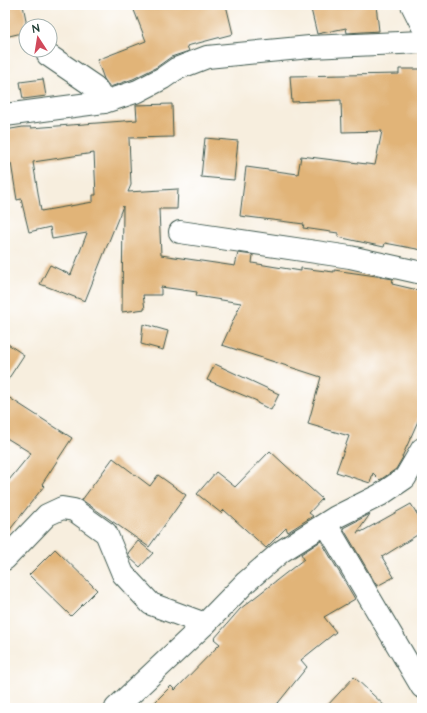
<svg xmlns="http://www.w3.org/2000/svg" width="427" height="713" viewBox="0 0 427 713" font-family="'Architects Daughter',sans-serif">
	<rect width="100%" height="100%" fill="#fff"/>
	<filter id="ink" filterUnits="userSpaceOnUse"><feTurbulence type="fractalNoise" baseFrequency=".025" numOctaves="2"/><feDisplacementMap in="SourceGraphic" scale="8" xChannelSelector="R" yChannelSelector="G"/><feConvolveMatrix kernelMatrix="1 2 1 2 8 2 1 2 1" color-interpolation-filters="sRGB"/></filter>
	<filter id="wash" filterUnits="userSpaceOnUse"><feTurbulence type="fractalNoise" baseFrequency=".012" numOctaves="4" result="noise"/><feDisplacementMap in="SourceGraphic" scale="16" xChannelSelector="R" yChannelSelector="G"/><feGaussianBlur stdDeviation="0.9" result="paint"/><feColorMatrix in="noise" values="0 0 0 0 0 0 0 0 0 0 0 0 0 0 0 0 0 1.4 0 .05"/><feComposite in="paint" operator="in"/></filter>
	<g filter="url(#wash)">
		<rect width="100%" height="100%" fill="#f7eede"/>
		<g id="blocks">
			<g fill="#e1b478" fill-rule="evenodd">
				<polygon points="5,5 23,5 26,20 26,32 5,37"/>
				<polygon points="132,5 226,5 233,34 187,46 189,51 171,57 157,67 133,79 110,87 104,79 97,60 146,41"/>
				<polygon points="310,5 376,5 379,31 347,33 346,28 317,34"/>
				<polygon points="399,69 422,69 422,250 385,243 384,247 338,237 338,233 303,228 304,224 240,216 246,167 298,174 301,156 375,165 382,131 342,132 341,100 292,102 290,76 399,74"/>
				<polygon points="43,79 46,96 23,99 20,82"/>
				<path d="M172,104L173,137L129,138L131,185L128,192L178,189L177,209H159L161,255L235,266L238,253L253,255L252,263L301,271V268L334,272V270L376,276L393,279L392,284L422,291V412L402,457H403L396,469L380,480L373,473L370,483L336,472L349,436L308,424L321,377L222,345L241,303L196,296L197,292L161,287V295H143L145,309L122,312L123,206L85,301L40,284L50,265L71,275L87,233L52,239L50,227L29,232L21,199L17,200L11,163L5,164V130L23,127H31V128L137,120L136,105ZM94,153L96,195H93V202L41,211L33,162Z"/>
				<polygon points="205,138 238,141 234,180 201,177"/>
				<polygon points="143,324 168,331 163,350 141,344"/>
				<polygon points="5,342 24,355 5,384"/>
				<polygon points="215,364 279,394 271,410 257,403 257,401 207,380"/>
				<polygon points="5,395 72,438 42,484 44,486 5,536 5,485 31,453 5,437"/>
				<polygon points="270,451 322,499 309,513 313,516 288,532 286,528 266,548 224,510 221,513 197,494 216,472 235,487"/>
				<polygon points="113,458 150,486 158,475 186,495 149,547 82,500"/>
				<polygon points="411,504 422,522 422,532 382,557 394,577 377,586 343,528 370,514 357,533 361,531 361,532"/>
				<polygon points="138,541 153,553 140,567 130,558 128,553"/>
				<polygon points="321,541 355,599 324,617 336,632 301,660 307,667 274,708 149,708 171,686 175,690 220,644 214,639 240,609 304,559 301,554"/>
				<polygon points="55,549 97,590 71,616 29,575"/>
				<polygon points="354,677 387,708 325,708"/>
			</g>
		</g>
	</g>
	<g filter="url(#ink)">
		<use href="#blocks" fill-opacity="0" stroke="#3f584e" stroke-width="1"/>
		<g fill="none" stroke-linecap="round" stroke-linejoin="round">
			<g stroke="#3f584e" stroke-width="24">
				<g id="street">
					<polyline points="412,5 422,25"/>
					<polyline points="48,55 95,87 104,102"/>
					<polyline points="5,115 104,102 138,91 163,78 176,69 207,57 310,47 422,42"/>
					<polyline points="180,232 350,257 422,273"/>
					<polyline points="326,524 422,687"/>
					<polyline points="5,559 47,515 62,508 74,510 106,533 123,574 151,604 205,624"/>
					<polyline points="116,708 205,624 246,582 282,551 336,517 380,495 405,478 422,449"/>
				</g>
			</g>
			<use href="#street" stroke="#fff" stroke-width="22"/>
		</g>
	</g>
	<rect width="427" height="713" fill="none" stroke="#fff" stroke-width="20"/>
	<g transform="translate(38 38) rotate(348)"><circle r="19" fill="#ffffff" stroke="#a5b1ae"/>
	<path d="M0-3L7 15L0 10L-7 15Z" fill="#d1495b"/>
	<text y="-6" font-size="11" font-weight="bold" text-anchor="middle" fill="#1f3d34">N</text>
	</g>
</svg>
